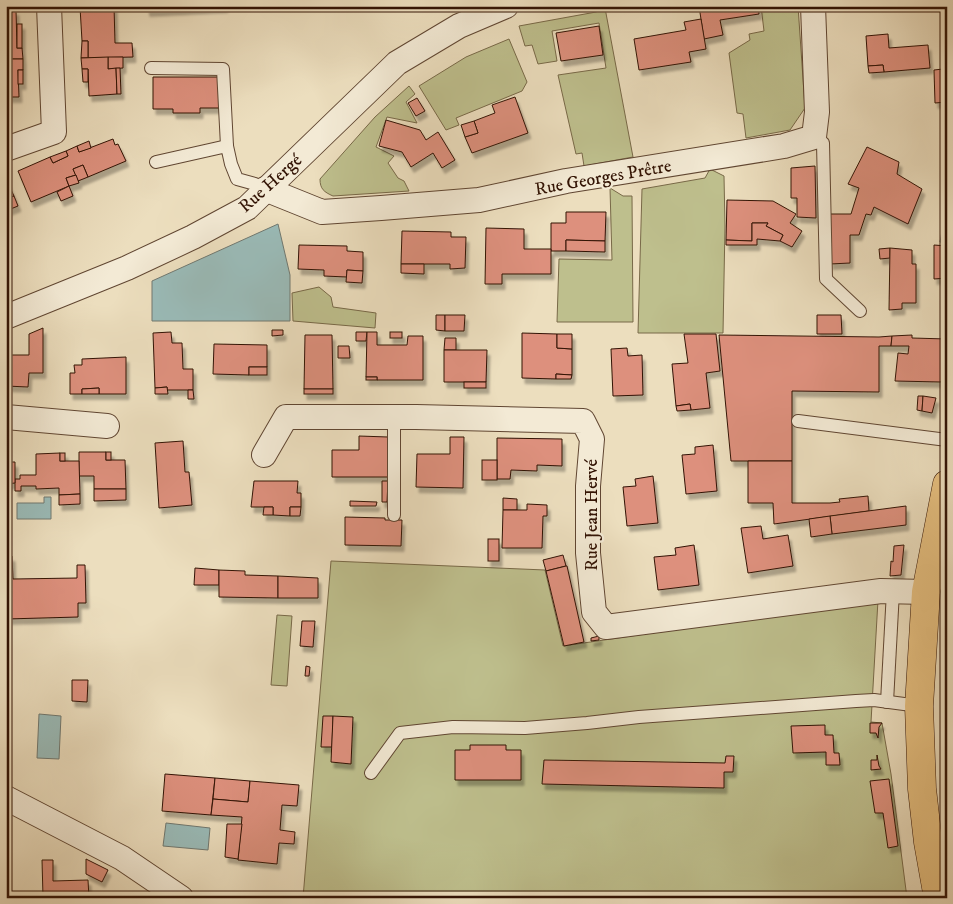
<svg xmlns="http://www.w3.org/2000/svg" width="953" height="904" viewBox="0 0 953 904" font-family="'IM FELL DW Pica',serif">
	<defs>
		<filter id="shadow"><feDropShadow dx="3" dy="5.5" stdDeviation="1" flood-color="#0004"/></filter>
	</defs>
	<rect width="100%" height="100%" fill="#ecdebe"/>
	<filter id="stains"><feTurbulence type="fractalNoise" baseFrequency=".004" numOctaves="4"/><feColorMatrix values="0 0 0 0 .2 0 0 0 0 .09 0 0 0 0 .02 0 0 0 .5 -.17"/></filter>
	<radialGradient id="worn" r=".72"><stop offset=".6" stop-color="#630" stop-opacity="0"/><stop offset="1" stop-color="#630" stop-opacity=".3"/></radialGradient>
	<g fill="#bebf8d" stroke="#786948">
		<polygon points="761,6 798,6 805,108 790,130 746,138 743,114 737,113 729,53 750,40 749,34 764,31"/>
		<polygon points="605,8 633,157 584,166 582,153 576,154 558,75 606,68 599,23 552,31 557,61 538,64 532,45 525,46 519,26 596,12"/>
		<polygon points="509,39 527,82 522,91 456,118 459,125 446,130 419,86 466,57"/>
		<path d="M409,86L415,94L406,102L417,123L387,117L376,147L394,156L388,163L398,178L404,181L409,191L333,196C324,192 320,189 320,179L375,117Z"/>
		<polygon points="710,169 724,176 725,226 723,333 638,333 642,189 705,178"/>
		<polygon points="610,188 623,196 632,196 633,322 557,322 559,259 612,260"/>
		<polygon points="319,287 331,297 333,307 376,313 375,328 293,321 292,293"/>
		<polygon points="331,561 545,570 563,646 878,600 871,722 882,723 891,774 907,898 303,898"/>
		<polygon points="277,615 292,616 287,686 271,685"/>
	</g>
	<g fill="#9abbb8" stroke="#707870">
		<polygon points="947,204 947,243 940,242"/>
		<polygon points="278,224 290,275 290,321 152,321 152,281"/>
		<polygon points="44,497 51,497 51,519 17,519 17,503 44,503"/>
		<polygon points="39,714 61,716 59,759 37,758"/>
		<polygon points="166,823 210,828 208,850 163,846"/>
	</g>
	<g fill="#dd907d" stroke="#321304" filter="url(#shadow)">
		<polygon points="114,6 115,43 132,43 133,57 88,58 88,41 82,41 80,7"/>
		<polygon points="146,6 225,6 225,7 147,11"/>
		<polygon points="699,6 758,6 759,14 720,20 723,35 704,39"/>
		<polygon points="6,10 16,10 17,48 22,48 23,59 6,59"/>
		<polygon points="701,19 706,49 689,52 691,62 639,70 634,39 686,30 684,22"/>
		<rect x="17" y="24" width="5" height="24"/>
		<polygon points="599,26 603,55 561,61 556,33"/>
		<polygon points="888,34 889,48 928,45 930,68 884,72 883,65 868,66 866,36"/>
		<polygon points="82,41 88,41 88,58 81,58"/>
		<polygon points="108,57 123,57 123,68 108,69"/>
		<polygon points="108,57 108,69 116,68 117,94 89,96 88,69 82,69 81,58"/>
		<polygon points="6,59 23,59 23,70 18,70 19,97 6,97"/>
		<polygon points="883,65 884,72 869,73 868,66"/>
		<polygon points="116,68 120,68 121,94 117,94"/>
		<polygon points="82,69 88,69 88,82 83,82"/>
		<polygon points="943,69 947,69 947,102 935,103 934,70"/>
		<rect x="18" y="70" width="5" height="14"/>
		<polygon points="153,77 220,77 220,108 200,108 200,113 173,113 173,109 153,109"/>
		<polygon points="515,97 528,133 472,153 465,137 478,133 474,121 495,113 492,105"/>
		<polygon points="417,98 425,111 416,116 408,103"/>
		<polygon points="386,120 420,130 426,140 438,132 455,160 442,168 433,153 411,167 402,152 379,146"/>
		<polygon points="474,121 478,133 465,137 461,125"/>
		<polygon points="113,139 115,145 118,144 126,161 88,177 83,165 73,169 76,175 66,178 69,186 31,202 18,171 50,157 53,163 68,156 66,151 77,146 79,152"/>
		<polygon points="89,141 91,148 79,152 77,146"/>
		<polygon points="867,147 899,162 897,174 922,189 908,224 874,207 871,215 866,214 859,235 850,235 850,263 830,264 829,214 851,214 859,188 848,184"/>
		<polygon points="66,151 68,156 53,163 50,157"/>
		<polygon points="83,165 88,177 78,181 73,169"/>
		<polygon points="815,166 816,218 797,217 797,198 791,198 791,168"/>
		<polygon points="76,175 79,183 69,186 66,178"/>
		<polygon points="6,179 14,196 6,199"/>
		<polygon points="69,186 73,196 61,201 57,192"/>
		<polygon points="14,196 18,206 8,210 6,199"/>
		<polygon points="727,200 773,201 796,214 790,223 802,231 792,247 780,241 783,235 766,226 768,223 752,223 752,241 726,240"/>
		<polygon points="566,212 606,212 605,241 566,240 566,251 551,251 551,223 566,223"/>
		<polygon points="752,223 768,223 766,226 783,235 780,241 757,239 757,245 726,245 726,240 752,241"/>
		<polygon points="486,228 524,229 524,249 551,249 551,274 502,274 502,284 485,284"/>
		<polygon points="402,231 451,232 451,237 466,237 465,268 450,269 450,264 401,264"/>
		<polygon points="566,240 605,241 605,252 566,251"/>
		<polygon points="299,245 347,246 347,251 363,252 363,271 347,270 347,277 324,276 324,270 298,269"/>
		<polygon points="934,245 947,246 947,278 934,279"/>
		<polygon points="890,248 890,258 880,259 879,249"/>
		<polygon points="890,248 912,250 912,264 916,264 916,303 902,303 902,309 889,310"/>
		<polygon points="401,264 424,264 424,274 401,273"/>
		<polygon points="347,270 363,271 362,283 346,282"/>
		<polygon points="436,315 445,315 445,331 436,330"/>
		<polygon points="445,315 465,315 464,331 445,331"/>
		<polygon points="817,315 841,315 842,334 817,334"/>
		<polygon points="43,328 43,373 29,373 28,387 6,386 6,355 29,355 29,334"/>
		<polygon points="272,330 283,330 283,335 272,336"/>
		<polygon points="171,332 172,343 182,343 183,369 193,369 193,390 167,390 167,387 155,388 153,333"/>
		<polygon points="356,332 367,332 366,341 356,341"/>
		<polygon points="367,332 377,332 377,345 407,345 408,336 423,336 423,380 377,380 377,377 366,377"/>
		<rect x="390" y="332" width="12" height="6"/>
		<polygon points="522,333 557,334 557,348 572,349 572,375 556,374 556,379 522,378"/>
		<polygon points="557,334 572,334 572,349 557,348"/>
		<polygon points="684,334 716,334 720,371 706,373 710,408 691,410 690,404 676,406 672,364 688,363"/>
		<polygon points="305,335 332,335 333,389 304,389"/>
		<polygon points="719,335 879,337 892,336 891,346 879,346 879,392 792,391 792,461 731,461"/>
		<polygon points="912,335 912,338 947,339 947,365 941,382 895,381 898,353 908,354 909,346 891,346 892,336"/>
		<polygon points="445,338 456,338 456,350 444,350"/>
		<polygon points="214,344 267,345 267,367 249,367 249,375 213,374"/>
		<polygon points="338,346 349,346 350,358 338,358"/>
		<polygon points="627,348 628,356 642,355 643,395 613,396 611,349"/>
		<polygon points="444,350 487,350 486,382 444,382"/>
		<polygon points="126,357 126,394 99,394 99,388 82,389 82,394 70,394 70,373 75,373 74,365 82,365 82,359"/>
		<rect x="249" y="367" width="18" height="8"/>
		<polygon points="556,374 572,375 571,379 556,379"/>
		<rect x="366" y="377" width="11" height="3"/>
		<rect x="464" y="382" width="22" height="6"/>
		<polygon points="167,387 168,394 155,394 155,388"/>
		<polygon points="99,388 99,394 82,394 82,389"/>
		<rect x="304" y="389" width="29" height="5"/>
		<polygon points="188,390 193,390 194,399 188,399"/>
		<polygon points="918,396 923,396 922,411 917,410"/>
		<polygon points="923,396 936,398 932,413 922,411"/>
		<polygon points="690,404 691,410 677,411 676,406"/>
		<polygon points="359,436 388,437 388,477 332,477 332,450 359,450"/>
		<polygon points="450,437 464,437 463,488 416,487 417,454 450,454"/>
		<polygon points="497,438 562,439 562,466 537,465 537,471 511,470 510,479 497,479"/>
		<polygon points="183,441 185,472 189,472 192,505 159,508 155,443"/>
		<polygon points="713,445 717,491 686,494 682,455 695,454 695,447"/>
		<polygon points="79,452 106,452 106,460 125,460 126,489 94,489 94,476 79,476"/>
		<rect x="106" y="452" width="5" height="8"/>
		<polygon points="60,453 60,461 79,461 80,494 59,495 59,488 36,489 36,486 21,486 21,491 15,491 15,479 20,479 20,475 36,475 36,454"/>
		<rect x="60" y="453" width="5" height="8"/>
		<rect x="482" y="460" width="15" height="20"/>
		<polygon points="748,461 792,461 792,503 830,503 840,502 839,499 868,496 869,511 774,524 773,503 748,503"/>
		<polygon points="6,462 15,462 15,483 6,484"/>
		<polygon points="653,476 658,523 627,526 623,487 636,486 635,479"/>
		<polygon points="254,481 298,481 297,493 301,493 301,507 290,507 290,516 273,515 273,507 251,507"/>
		<polygon points="382,481 388,481 387,502 382,502"/>
		<polygon points="94,489 126,489 126,500 94,501"/>
		<polygon points="80,494 80,504 59,505 59,495"/>
		<polygon points="503,498 517,499 517,510 503,510"/>
		<polygon points="350,501 377,502 376,506 350,506"/>
		<polygon points="527,504 547,505 547,516 543,516 542,548 502,548 503,510 527,510"/>
		<polygon points="906,506 906,525 832,534 830,516"/>
		<polygon points="264,507 273,507 273,515 263,515"/>
		<polygon points="290,507 301,507 300,516 290,516"/>
		<polygon points="830,516 832,534 811,537 809,519"/>
		<polygon points="345,517 385,518 385,520 402,520 401,546 345,545"/>
		<polygon points="761,526 763,539 788,535 793,566 748,573 741,528"/>
		<rect x="488" y="539" width="11" height="22"/>
		<polygon points="694,545 699,585 658,590 654,557 676,555 675,548"/>
		<polygon points="904,545 901,575 890,576 891,561 893,562 894,546"/>
		<polygon points="563,555 566,566 546,571 543,560"/>
		<polygon points="6,556 12,556 13,579 77,578 77,565 85,565 86,603 78,603 78,617 6,619"/>
		<polygon points="566,566 567,566 584,642 564,646 546,571"/>
		<polygon points="195,568 219,570 219,585 194,585"/>
		<polygon points="219,570 245,571 245,575 278,576 278,598 219,597"/>
		<polygon points="278,576 318,578 318,598 278,598"/>
		<polygon points="302,621 315,621 313,647 300,646"/>
		<polygon points="599,636 599,640 591,641 591,638"/>
		<polygon points="306,666 310,667 309,676 305,676"/>
		<polygon points="72,680 88,680 87,702 72,701"/>
		<polygon points="323,716 333,716 332,747 321,747"/>
		<polygon points="333,716 353,717 351,764 331,762"/>
		<polygon points="870,723 882,723 879,727 878,738 876,733 870,733"/>
		<polygon points="825,725 825,735 833,735 834,753 839,753 840,765 826,765 826,752 793,753 791,726"/>
		<polygon points="470,745 506,745 506,750 521,750 521,780 455,780 455,750 470,750"/>
		<polygon points="877,755 879,766 881,769 871,770 871,760 877,760"/>
		<polygon points="726,756 734,756 733,772 724,772 724,788 542,784 544,760 725,763"/>
		<polygon points="165,774 215,778 211,815 162,811"/>
		<polygon points="215,778 250,781 248,802 213,799"/>
		<polygon points="889,779 898,846 888,848 883,813 875,813 870,781"/>
		<polygon points="250,781 299,785 297,806 282,805 280,830 295,832 294,844 279,843 277,864 238,860 242,817 211,815 213,799 248,802"/>
		<polygon points="227,824 242,824 238,859 225,857"/>
		<polygon points="86,859 108,870 102,882 86,874"/>
		<polygon points="42,860 53,860 53,881 88,880 89,898 43,897"/>
	</g>
	<g fill="none" stroke-linecap="round" stroke-linejoin="round">
		<g stroke="#604632" stroke-width="14">
			<g id="lane">
				<polyline points="151,68 223,69 227,146"/>
				<polyline points="814,137 823,143 826,279 860,311"/>
				<polyline points="156,162 227,146 231,164 237,179 255,184 265,189"/>
				<polyline points="394,417 394,515"/>
				<polyline points="798,421 947,440"/>
				<polyline points="887,702 893,591"/>
				<polyline points="371,773 400,733 453,727 525,728 587,723 639,717 856,701 874,700 919,706"/>
				<polyline points="928,842 947,838"/>
			</g>
		</g>
		<g stroke="#604632" stroke-width="26">
			<g id="street">
				<polyline points="6,149 54,132 49,6"/>
				<polyline points="265,189 322,212 381,208 479,200 566,181 784,146 814,137 817,112 813,6"/>
				<polyline points="6,317 127,268 193,237 247,208 397,63 459,26 506,6"/>
				<polyline points="6,417 107,426"/>
				<polyline points="264,455 286,417 416,417 583,421 592,439 588,486 588,553 594,612 606,627 881,591 926,592"/>
				<polyline points="6,798 122,858 181,898"/>
			</g>
		</g>
		<g stroke="#321304" stroke-width="29">
			<polyline id="primary" points="938,898 928,842 922,789 919,706 926,592 947,484"/>
		</g>
		<use href="#lane" stroke="#f3ead5" stroke-width="12"/>
		<use href="#street" stroke="#f3ead5" stroke-width="24"/>
		<use href="#primary" stroke="#e6bf7f" stroke-width="28"/>
	</g>
	<g text-anchor="middle" stroke-width="4.5" stroke-linejoin="round" paint-order="stroke">
		<g font-size="18" fill="#321304" stroke="#f3ead5">
			<text transform="translate(603 177) rotate(-10)" y="6">Rue Georges Prêtre</text>
			<text transform="translate(270 183) rotate(-42)" y="6">Rue Hergé</text>
			<text transform="translate(591 515) rotate(-90)" y="6">Rue Jean Hervé</text>
		</g>
	</g>
	<rect width="953" height="904" fill="none" stroke="#ecdebe" stroke-width="25"/>
	<rect x="8" y="8" width="938" height="889" fill="none" stroke="#321304" stroke-width="2.5"/>
	<rect x="12" y="12" width="928" height="879" fill="none" stroke="#321304"/>
	<rect width="100%" height="100%" filter="url(#stains)"/>
	<rect width="100%" height="100%" fill="url(#worn)"/>
</svg>
